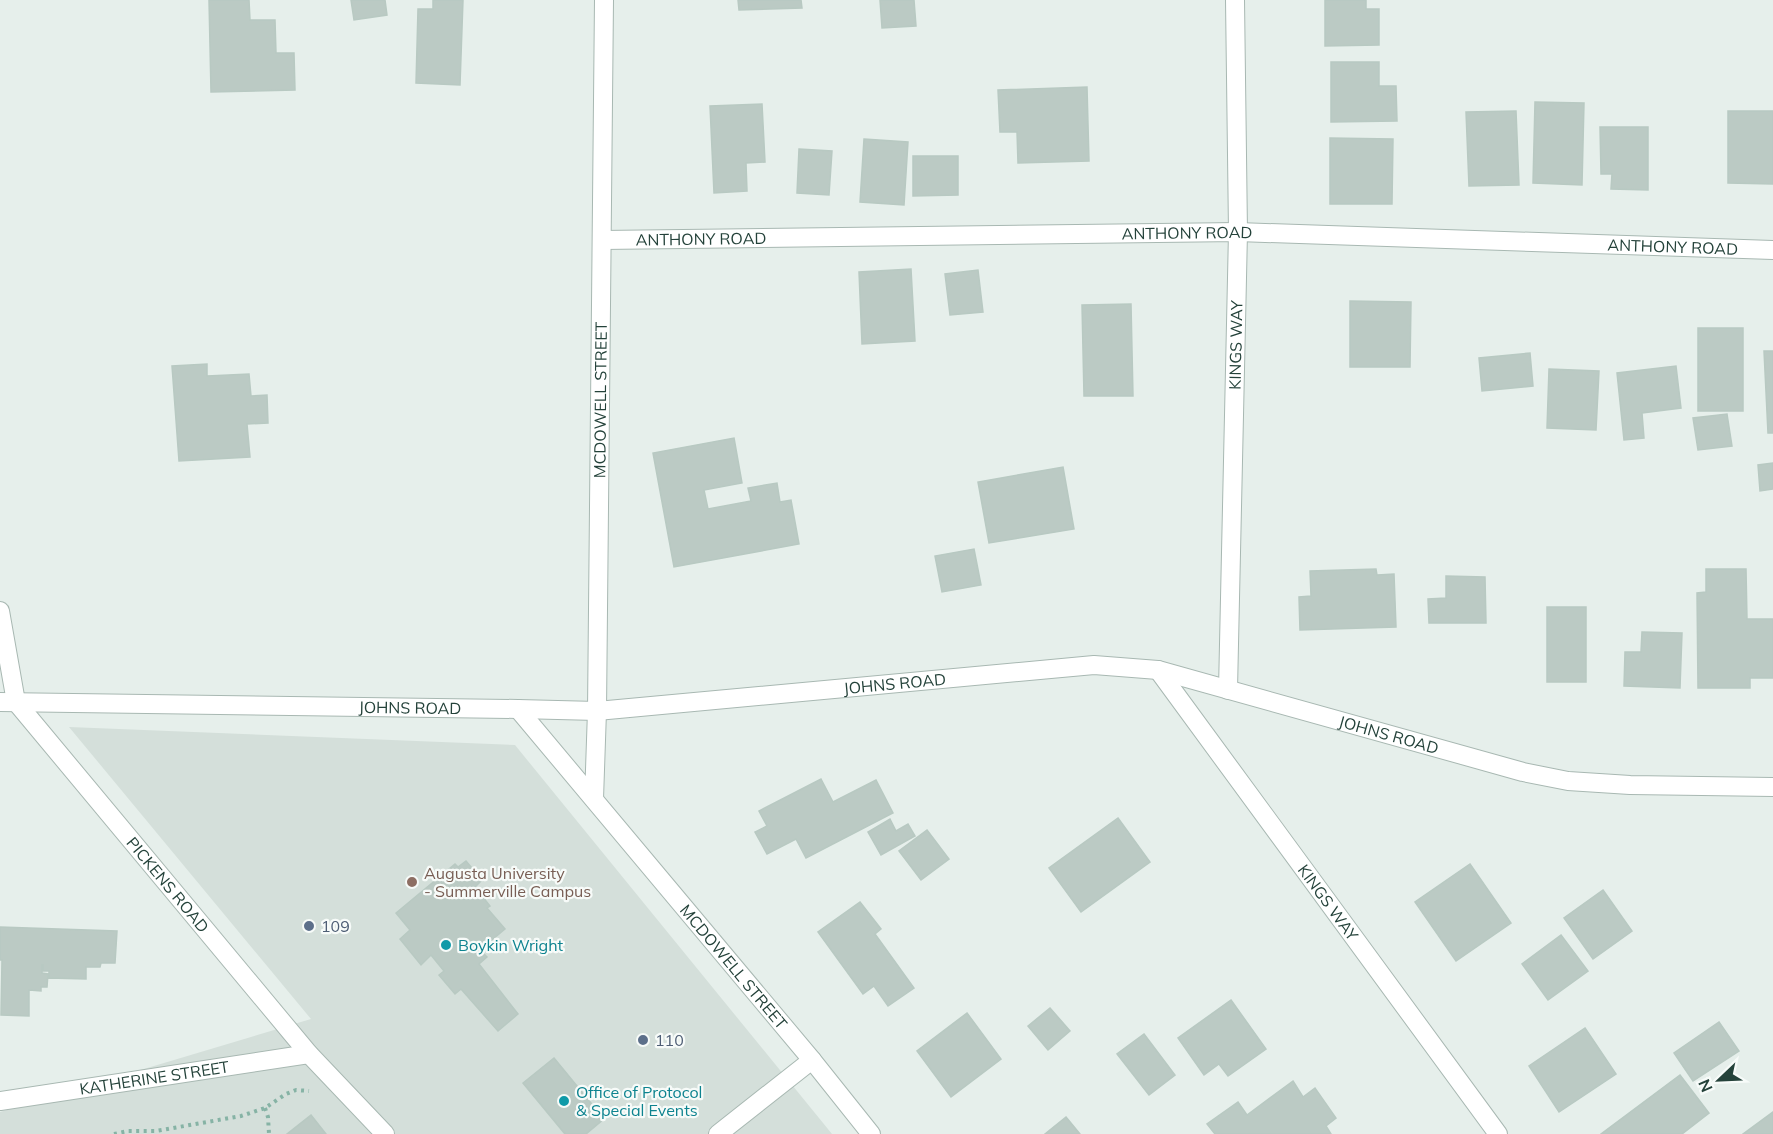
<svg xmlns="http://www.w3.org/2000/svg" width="1773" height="1134" viewBox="0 0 1773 1134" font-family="Mulish,sans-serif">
	<rect width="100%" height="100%" fill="#e6efeb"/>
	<polygon fill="#d4dfda" points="69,727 515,745 832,1134 0,1134 0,1112 311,1019"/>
	<g fill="#bbcac4" stroke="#b8c9c2" stroke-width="1.5">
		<polygon points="209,0 249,0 250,20 275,20 276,53 294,53 295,90 211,92"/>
		<polygon points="351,0 385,0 387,15 354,20"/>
		<polygon points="433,0 463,0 460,85 416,83 418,9 433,9"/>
		<polygon points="738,0 801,0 802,8 739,10"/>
		<polygon points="880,0 914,0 916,26 882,28"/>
		<polygon points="1325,0 1366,0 1366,9 1379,9 1379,45 1325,46"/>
		<polygon points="1331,62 1379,62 1379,86 1396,86 1397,121 1331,122"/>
		<polygon points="1087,87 1089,161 1018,163 1017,132 1000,132 998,90"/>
		<polygon points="1535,102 1584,103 1582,185 1533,183"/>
		<polygon points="762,104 765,162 746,163 747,191 714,193 710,106"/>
		<polygon points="1516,111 1519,185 1469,186 1466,112"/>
		<polygon points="1728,111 1773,111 1773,184 1728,183"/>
		<polygon points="1600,127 1648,127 1648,190 1611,189 1612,174 1601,174"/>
		<polygon points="1330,138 1393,139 1392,204 1330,204"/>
		<polygon points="864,139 908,142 904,205 860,202"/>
		<polygon points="799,149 832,151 829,195 797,193"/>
		<polygon points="913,156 958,156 958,195 913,196"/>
		<polygon points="911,269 915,341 862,344 859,272"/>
		<polygon points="978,270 983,312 950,315 945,274"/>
		<polygon points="1350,301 1411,302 1410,367 1350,367"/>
		<polygon points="1131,304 1133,396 1084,396 1082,305"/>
		<rect x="1698" y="328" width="45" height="83"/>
		<polygon points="1764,351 1773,351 1773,433 1768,433"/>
		<polygon points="1530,353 1533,386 1482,391 1479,358"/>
		<polygon points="207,364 207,376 249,374 251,396 267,395 268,423 247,424 250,457 179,461 172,366"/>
		<polygon points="1676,366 1681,408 1642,413 1644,438 1624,440 1617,373"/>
		<polygon points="1549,369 1599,371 1596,430 1547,428"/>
		<polygon points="1727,414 1732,446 1698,450 1693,418"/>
		<polygon points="734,438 742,483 704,490 708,509 751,501 748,488 777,483 780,502 791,500 799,544 674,567 653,453"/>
		<polygon points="1773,463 1773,489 1760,491 1758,465"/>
		<polygon points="1063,467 1074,529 989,543 978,482"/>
		<polygon points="974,549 981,585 942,592 935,556"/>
		<polygon points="1376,569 1377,575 1394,574 1396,627 1300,630 1299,597 1311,596 1310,571"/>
		<polygon points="1706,569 1746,569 1747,619 1773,619 1773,678 1750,678 1750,688 1698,688 1697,593 1706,592"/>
		<polygon points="1446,576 1485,577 1486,623 1429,623 1428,599 1446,598"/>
		<rect x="1547" y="607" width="39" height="75"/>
		<polygon points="1642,632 1682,633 1680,688 1624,686 1625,652 1641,652"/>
		<polygon points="821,779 833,802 876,780 893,813 806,858 796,839 767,854 755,832 767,826 759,811"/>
		<polygon points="1118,818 1150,862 1081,912 1049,868"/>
		<polygon points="890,819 896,831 908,824 915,836 881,855 868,832"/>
		<polygon points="927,830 949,859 921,880 899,851"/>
		<polygon points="466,861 482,880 475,887 490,906 487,908 505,929 480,950 487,957 479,964 518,1014 498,1031 461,989 455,994 439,975 444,971 431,955 421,965 400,939 410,930 396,913 455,864 458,867"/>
		<polygon points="1470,864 1511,923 1456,961 1415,902"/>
		<polygon points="1603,890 1632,931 1593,959 1564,918"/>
		<polygon points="860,902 881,929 875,934 914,988 888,1006 874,986 863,994 818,932"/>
		<polygon points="0,927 117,931 115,963 101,963 100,967 86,967 86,979 49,978 49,971 43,971 43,965 42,965 42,973 48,974 47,987 41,987 41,991 29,990 29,1016 1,1015 2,960 0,960"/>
		<polygon points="1561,935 1588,971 1548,1000 1522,964"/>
		<polygon points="1231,1000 1266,1049 1228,1076 1219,1064 1204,1075 1178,1038"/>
		<polygon points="1050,1008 1070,1031 1048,1050 1028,1026"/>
		<polygon points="967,1013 1001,1059 951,1097 917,1051"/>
		<polygon points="1719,1022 1739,1051 1693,1081 1674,1053"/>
		<polygon points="1585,1028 1616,1074 1559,1112 1529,1066"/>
		<polygon points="1144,1034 1175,1075 1149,1095 1117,1054"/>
		<polygon points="554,1058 604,1119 586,1134 565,1134 523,1083"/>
		<polygon points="1680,1075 1709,1113 1682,1134 1601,1134"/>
		<polygon points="1293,1081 1303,1097 1315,1088 1336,1118 1326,1126 1331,1134 1215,1134 1207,1124 1238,1102 1247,1115"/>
		<polygon points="1773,1112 1773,1134 1743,1134"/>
		<polygon points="311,1115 326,1134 287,1134"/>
		<polygon points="1066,1117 1080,1134 1045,1134"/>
	</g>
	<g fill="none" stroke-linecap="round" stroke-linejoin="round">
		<g stroke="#a8b8b2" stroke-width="20">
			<g id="minor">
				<path id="s1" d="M602,240L1238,232L1773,250"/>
				<path id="s2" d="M0,611L16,702L309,1054L385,1134"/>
				<path id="s3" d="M1158,670L1498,1134"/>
				<path id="s4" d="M1228,690L1238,232L1235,0"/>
				<path id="s5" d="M0,702L518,709L597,711L1094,665L1158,670L1523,772L1568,781L1630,785L1773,787"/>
				<path id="s6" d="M518,709L812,1060L871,1134"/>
				<path id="s7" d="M594,799L597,711L604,0"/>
				<path id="s8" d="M0,1101L309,1054"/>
				<polyline points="718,1134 812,1060"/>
			</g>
		</g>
		<g stroke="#86b3a5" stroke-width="4" stroke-dasharray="3 4.5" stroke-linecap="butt">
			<polyline points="265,1108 268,1117 269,1134"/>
			<polyline points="114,1134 128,1131 156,1131 241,1116 265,1108 286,1094 296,1090 309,1091"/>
		</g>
		<use href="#minor" stroke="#fff" stroke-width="18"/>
	</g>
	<circle fill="#8d6e63" stroke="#f7fbf9" stroke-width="2" cx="412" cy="882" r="6"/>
	<g fill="#5c6f8a" stroke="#f7fbf9" stroke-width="2">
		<circle cx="309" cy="926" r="6"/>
		<circle cx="643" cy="1040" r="6"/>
	</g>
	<g fill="#0f9aa8" stroke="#f7fbf9" stroke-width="2">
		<circle cx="446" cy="945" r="6"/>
		<circle cx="564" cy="1101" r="6"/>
	</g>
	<g text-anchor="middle" stroke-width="4.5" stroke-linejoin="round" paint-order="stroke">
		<g font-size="16" fill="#24423a" stroke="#f7fbf9">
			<text dy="6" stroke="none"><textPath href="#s1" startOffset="585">ANTHONY ROAD</textPath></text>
			<text dy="6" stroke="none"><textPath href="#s1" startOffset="99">ANTHONY ROAD</textPath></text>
			<text dy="6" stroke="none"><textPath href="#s1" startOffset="1071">ANTHONY ROAD</textPath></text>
			<text dy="6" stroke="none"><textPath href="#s4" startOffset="345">KINGS WAY</textPath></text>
			<text dy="6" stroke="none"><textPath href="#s7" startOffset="399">MCDOWELL STREET</textPath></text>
			<text dy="6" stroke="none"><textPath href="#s5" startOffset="896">JOHNS ROAD</textPath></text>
			<text dy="6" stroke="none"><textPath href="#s5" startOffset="410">JOHNS ROAD</textPath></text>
			<text dy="6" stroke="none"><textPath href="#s5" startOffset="1400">JOHNS ROAD</textPath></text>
			<text dy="6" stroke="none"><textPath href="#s2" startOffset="330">PICKENS ROAD</textPath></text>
			<text dy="6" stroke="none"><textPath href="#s3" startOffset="288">KINGS WAY</textPath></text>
			<text dy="6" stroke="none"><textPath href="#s6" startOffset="336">MCDOWELL STREET</textPath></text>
			<text dy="6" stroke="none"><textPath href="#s8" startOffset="156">KATHERINE STREET</textPath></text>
		</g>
		<g font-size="16" fill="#785e54" stroke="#f7fbf9" text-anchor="start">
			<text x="424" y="879">Augusta University<tspan x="424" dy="18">- Summerville Campus</tspan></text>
		</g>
		<g font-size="16" fill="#4e5e75" stroke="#f7fbf9" text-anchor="start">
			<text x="321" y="932">109</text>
			<text x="655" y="1046">110</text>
		</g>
		<g font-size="16" fill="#0d838f" stroke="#f7fbf9" text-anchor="start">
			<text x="458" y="951">Boykin Wright</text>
			<text x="576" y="1098">Office of Protocol<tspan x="576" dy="18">&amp; Special Events</tspan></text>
		</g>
	</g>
	<g transform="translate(1719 1080) rotate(247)" stroke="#f7fbf9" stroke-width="4.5" paint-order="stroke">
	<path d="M0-4.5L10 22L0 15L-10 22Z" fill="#24423a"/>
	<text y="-9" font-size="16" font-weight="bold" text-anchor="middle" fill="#24423a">N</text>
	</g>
</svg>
